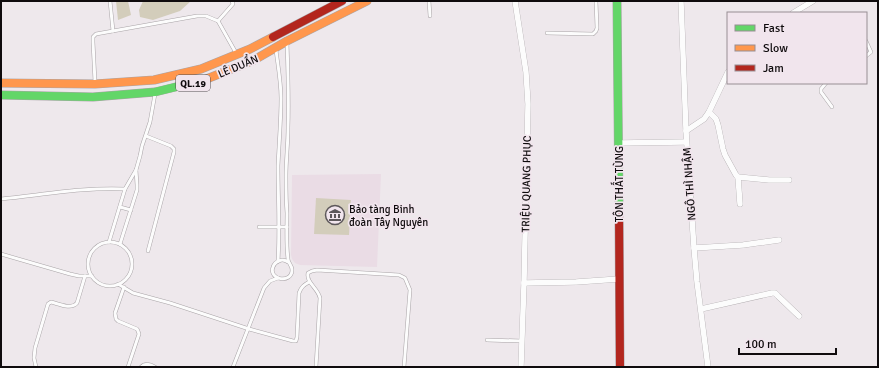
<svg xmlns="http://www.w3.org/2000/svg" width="879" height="368" viewBox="0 0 879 368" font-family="Signika,sans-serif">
	<rect width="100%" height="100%" fill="#eee8ec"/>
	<polygon fill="#eadce5" points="381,174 377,267 300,265 295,263 292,259 291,255 292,175"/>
	<g fill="#d3cdbb">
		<polygon points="116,1 128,1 131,15 118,20"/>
		<polygon points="143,1 191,1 180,11 153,20 140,17 139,10"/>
		<polygon points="316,198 351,200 349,235 314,234"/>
	</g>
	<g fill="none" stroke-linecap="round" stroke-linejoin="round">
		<g stroke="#a9a4a7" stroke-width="4">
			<g id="lane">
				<polyline points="110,1 113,31"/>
				<polyline points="429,1 430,16"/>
				<polyline points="218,21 233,4 232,1"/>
				<polyline points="547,33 593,34 596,31 597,28 596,1"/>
				<path d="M287,43C288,71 289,99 288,128C288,144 286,160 286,176C286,189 286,201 287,213C287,228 286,244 288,259C288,263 292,265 292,270C292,284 268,280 273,267C274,264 276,262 279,261C282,259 285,260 288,262"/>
				<path d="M276,50C278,66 281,82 281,98C281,121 279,143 278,166C278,197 280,229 278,261"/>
				<polyline points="866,56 871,52 866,41"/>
				<polyline points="95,82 93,42 93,37 96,34 197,16 206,16 218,21 236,53"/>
				<polyline points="826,83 821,89 821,92 832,107"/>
				<polyline points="146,136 171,146 174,149 174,152 148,251"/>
				<path d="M1,199C42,195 84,187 125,189"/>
				<polyline points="120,207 131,210"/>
				<polyline points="259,227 287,227"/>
				<circle cx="110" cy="264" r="22"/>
				<polyline points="109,242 125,189 136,170 140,156 142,146 150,122 155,94"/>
				<polyline points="120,244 137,190 137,185 136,170"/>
				<polyline points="1,254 70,274 79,276 92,276"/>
				<path d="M118,284L133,293L170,303L249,329L293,341H296L297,337L299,293C301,287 304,285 309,282"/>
				<polyline points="124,287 115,313 116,319 118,321 137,329 138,331 139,334 128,367"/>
				<polyline points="487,340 522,341"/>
				<path d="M36,367L34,358L35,348L48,304L51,302C59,304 71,310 77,303L85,276"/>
				<path d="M141,367C145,363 150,364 155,367"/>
				<polyline points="233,367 264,288 270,281 278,278"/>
				<path d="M316,367L320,298C318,288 306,283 308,273L312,271L317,270L399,275L405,278L410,290L404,367"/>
			</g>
		</g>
		<g stroke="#a9a4a7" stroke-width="6">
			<g id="street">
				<polyline points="515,1 526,72 528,104 524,283 521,367"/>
				<polyline points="681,1 686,131 694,248 697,282 708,367"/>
				<polyline points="793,13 813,1"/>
				<polyline points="709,112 716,119 718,125 723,149 725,155 736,175 738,177 769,180 789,180"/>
				<polyline points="686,131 704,119 709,112 728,72"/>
				<polyline points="619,143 686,142"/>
				<polyline points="738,177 740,204"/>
				<polyline points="694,248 743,245 779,240"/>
				<polyline points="524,283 576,282 619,279"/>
				<polyline points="701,309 772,293 775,293 778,296 799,316"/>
			</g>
		</g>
		<g stroke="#a9a4a7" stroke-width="9">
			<g id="fast">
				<polyline points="617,1 619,208"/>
				<polyline points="1,95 93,97 155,92 196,82"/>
			</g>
		</g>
		<g stroke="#a9a4a7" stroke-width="9">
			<g id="slow">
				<polyline points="196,82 204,80 254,60 287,41 367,1"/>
				<polyline points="1,83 95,84 154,80 201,69 250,49 273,37"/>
			</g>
		</g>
		<g stroke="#a9a4a7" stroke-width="9">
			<g id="jam">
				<polyline points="273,37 342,1"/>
				<polyline points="619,208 620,367"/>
			</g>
		</g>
		<use href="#lane" stroke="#fcfcfc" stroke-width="3"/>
		<use href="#street" stroke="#fcfcfc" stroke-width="5.5"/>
		<use href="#fast" stroke="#63d668" stroke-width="8"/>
		<use href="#slow" stroke="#ff974d" stroke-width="8"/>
		<use href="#jam" stroke="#b3261e" stroke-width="8"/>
	</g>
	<defs>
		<g id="museum-ring" transform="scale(1)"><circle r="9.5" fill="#f1e5ed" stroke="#5d585b" stroke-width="1.5"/><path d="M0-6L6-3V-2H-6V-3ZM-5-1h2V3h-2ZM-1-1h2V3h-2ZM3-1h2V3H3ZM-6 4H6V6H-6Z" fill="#5d585b"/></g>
	</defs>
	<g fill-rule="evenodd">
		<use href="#museum-ring" x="335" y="215"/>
	</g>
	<g text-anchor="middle" stroke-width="3.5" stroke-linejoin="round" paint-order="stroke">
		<rect fill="#f1e5ed" stroke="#534c50" stroke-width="1" x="176" y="75" width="34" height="16" rx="3"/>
		<g font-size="10" font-weight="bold" fill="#0f0b0d">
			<text x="193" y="87">QL.19</text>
		</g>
		<g font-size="11" fill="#0f0b0d" stroke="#f1e5ed">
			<text transform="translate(238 66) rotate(-23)" y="4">LÊ DUẨN</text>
			<text transform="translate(526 184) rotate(-89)" y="4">TRIỆU QUANG PHỤC</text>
			<text transform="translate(619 184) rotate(-90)" y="4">TÔN THẤT TÙNG</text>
			<text transform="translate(689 184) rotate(-94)" y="4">NGÔ THÌ NHẬM</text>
		</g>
		<g font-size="11" fill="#0f0b0d" stroke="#f1e5ed" text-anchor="start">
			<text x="349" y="213">Bảo tàng Binh<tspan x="349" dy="13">đoàn Tây Nguyên</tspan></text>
		</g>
	</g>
	<rect width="879" height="368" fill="none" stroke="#0f0b0d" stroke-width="4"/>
	<rect x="727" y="12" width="140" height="72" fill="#f1e5ed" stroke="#978e93"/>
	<rect x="735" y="25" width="20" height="6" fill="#63d668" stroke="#978e93"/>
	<text x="763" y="32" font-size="12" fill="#0f0b0d">Fast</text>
	<rect x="735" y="45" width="20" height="6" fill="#ff974d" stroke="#978e93"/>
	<text x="763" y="52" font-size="12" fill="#0f0b0d">Slow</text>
	<rect x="735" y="65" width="20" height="6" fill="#b3261e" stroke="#978e93"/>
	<text x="763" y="72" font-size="12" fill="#0f0b0d">Jam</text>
	<path d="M739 348v6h97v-6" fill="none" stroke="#0f0b0d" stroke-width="2"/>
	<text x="745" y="348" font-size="12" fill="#0f0b0d" stroke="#f1e5ed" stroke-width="3" paint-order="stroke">100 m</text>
</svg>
